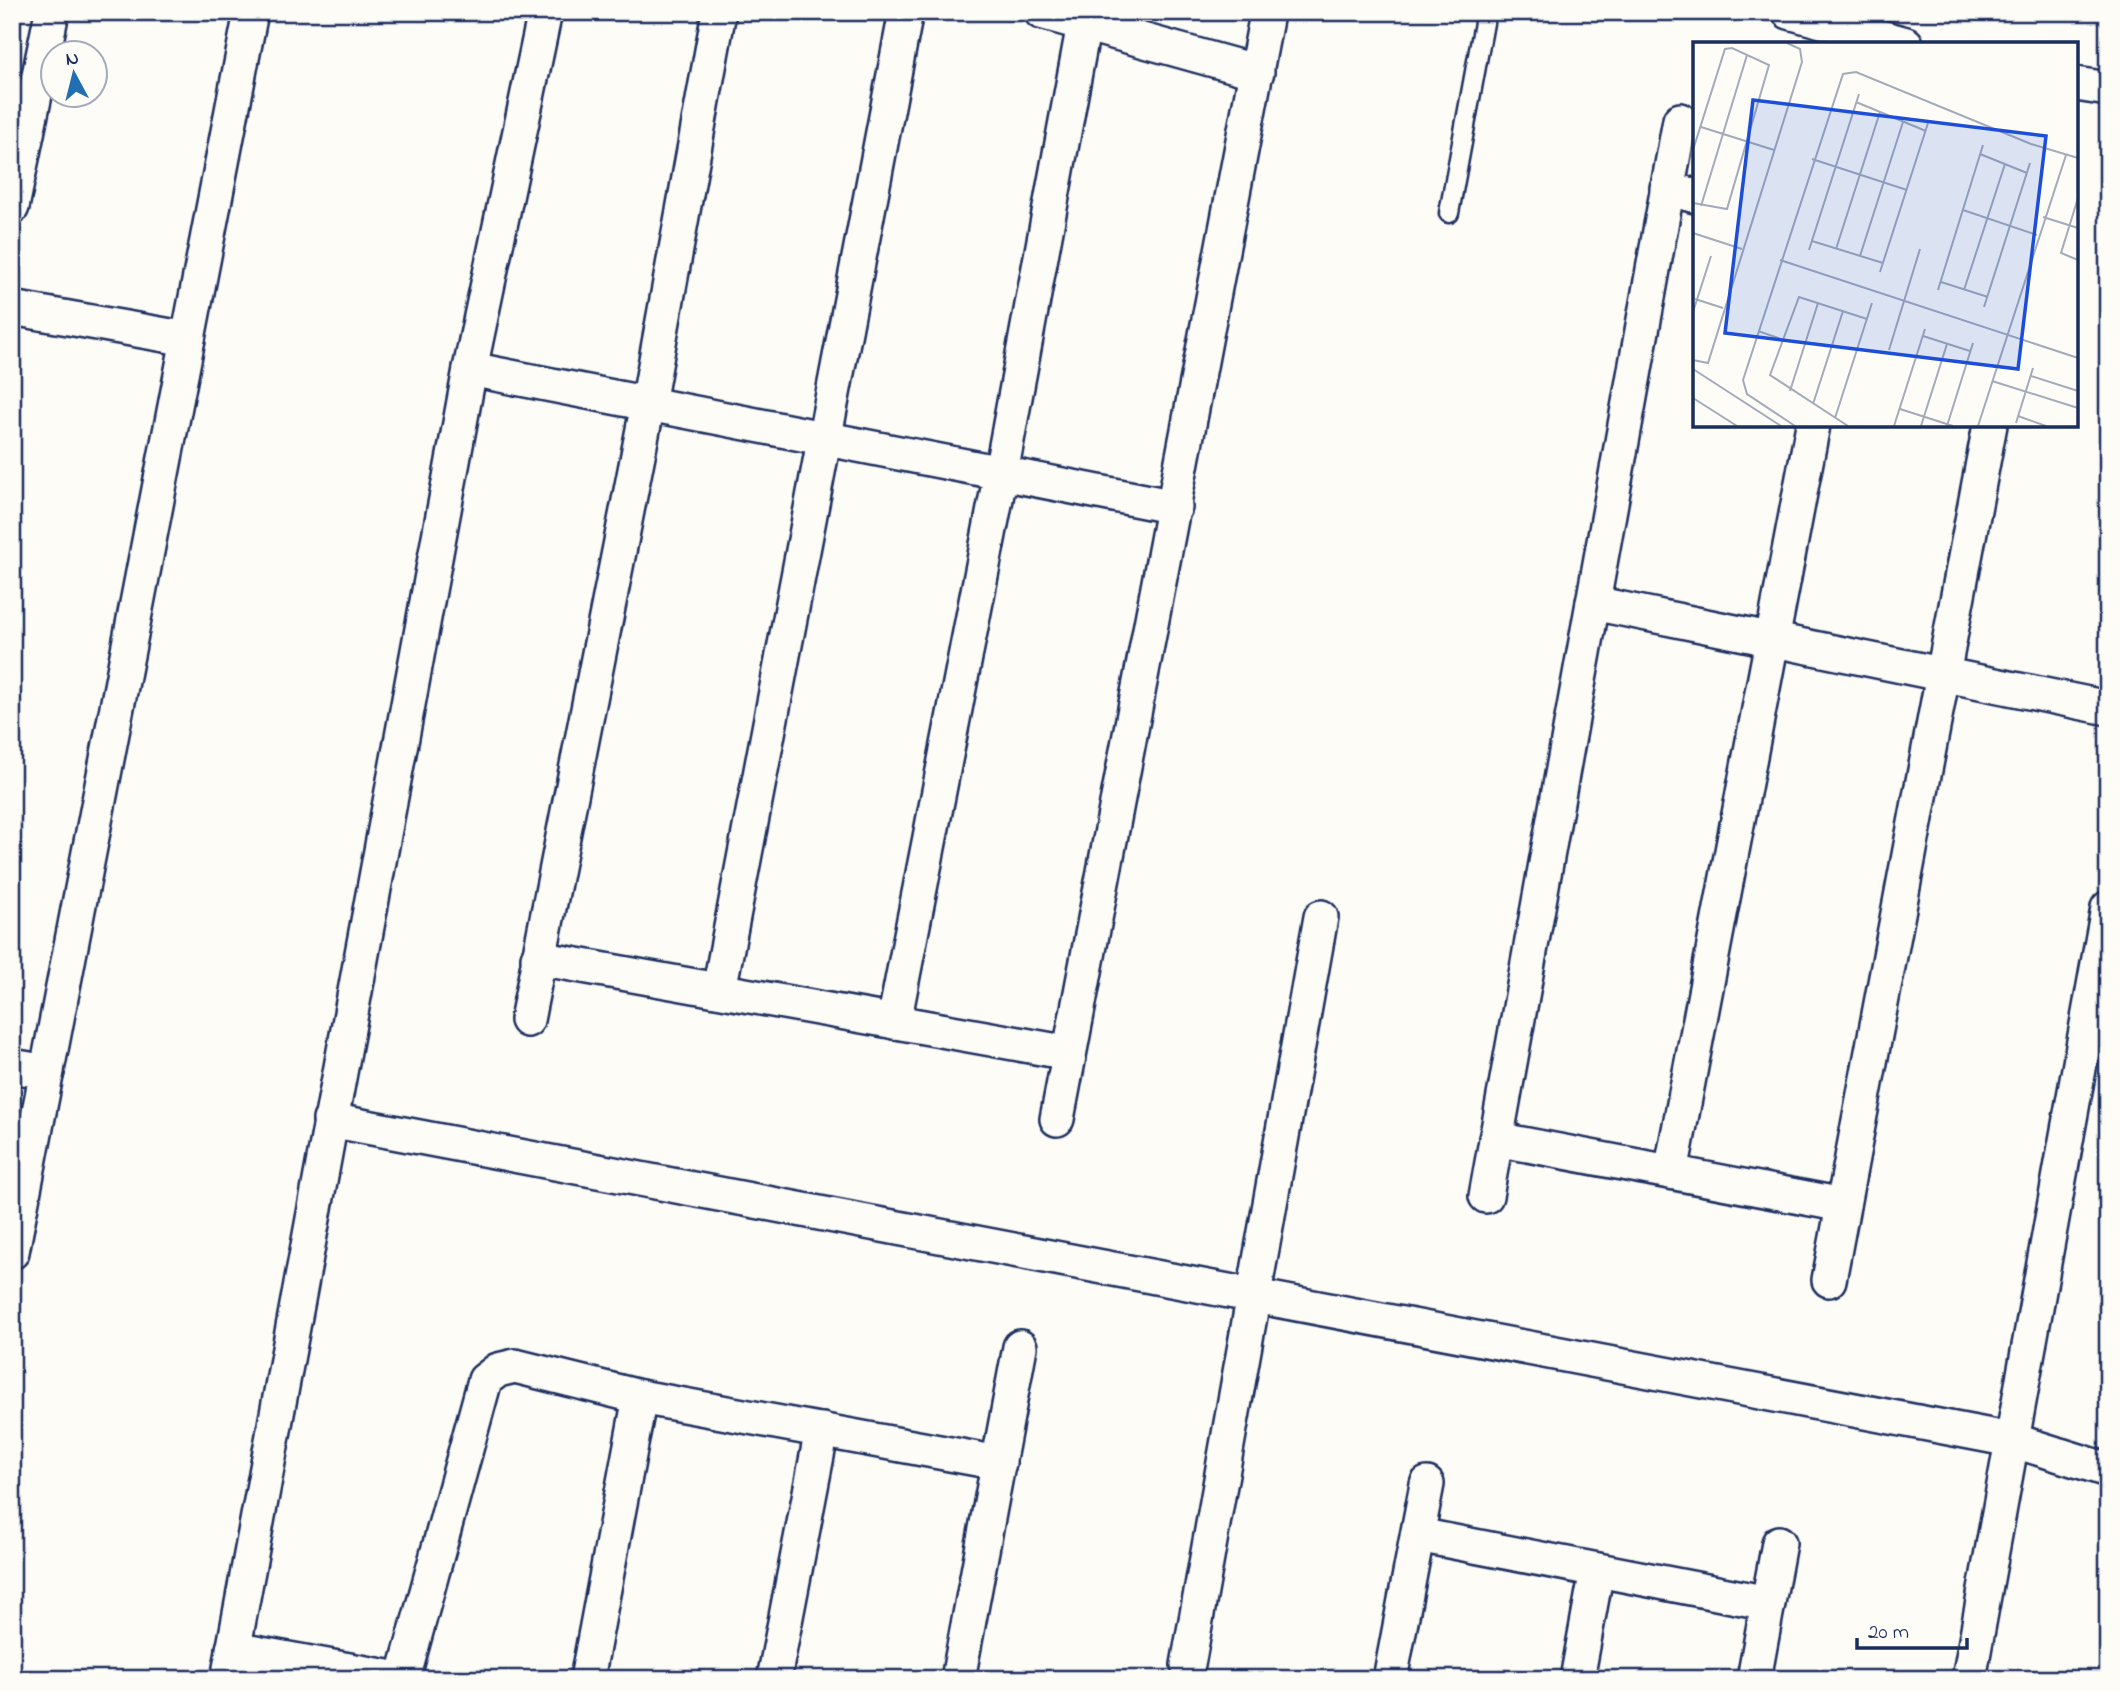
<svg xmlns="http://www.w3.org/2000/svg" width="2120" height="1691" viewBox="0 0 2120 1691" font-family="'Indie Flower',sans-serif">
	<rect width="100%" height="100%" fill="#fdfcf7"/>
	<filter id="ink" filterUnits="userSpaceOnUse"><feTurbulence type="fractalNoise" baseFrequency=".0143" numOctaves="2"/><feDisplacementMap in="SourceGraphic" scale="14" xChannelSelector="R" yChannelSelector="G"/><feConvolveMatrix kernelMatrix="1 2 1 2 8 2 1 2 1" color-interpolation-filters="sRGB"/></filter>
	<g filter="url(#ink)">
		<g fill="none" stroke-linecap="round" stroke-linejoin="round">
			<g stroke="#1b2f5e" stroke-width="23">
				<polyline id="service" points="1449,213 1486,12"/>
			</g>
			<g stroke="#1b2f5e" stroke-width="38">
				<g id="minor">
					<polyline points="1041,12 1257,72"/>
					<polyline points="1789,12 1906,44"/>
					<polyline points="2076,84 2108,89"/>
					<polyline points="1667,188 1695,196"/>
					<polyline points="12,207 52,12"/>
					<polyline points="12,308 188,339"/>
					<polyline points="470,369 1175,507"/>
					<polyline points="1593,603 2108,708"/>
					<polyline points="538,958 1069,1053"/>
					<polyline points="719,990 906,12"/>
					<polyline points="527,1020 648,404 719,12"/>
					<polyline points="894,1022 1001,473 1084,24"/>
					<polyline points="12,1066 47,1072"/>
					<polyline points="1057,1119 1267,14"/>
					<polyline points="330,1120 2012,1440 2108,1470"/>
					<polyline points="1496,1139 1843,1205"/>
					<polyline points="1671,1172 1813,425"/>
					<polyline points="1486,1196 1680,120"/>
					<polyline points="12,1252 251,12"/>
					<polyline points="1829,1280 1990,425"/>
					<polyline points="1418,1535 1768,1603"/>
					<polyline points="233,1649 399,1679"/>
					<polyline points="1188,1665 1321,917"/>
					<polyline points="228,1679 470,369 545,12"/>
					<polyline points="403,1679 485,1380 498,1370 515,1366 640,1397 999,1463"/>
					<polyline points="587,1679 640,1397"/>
					<polyline points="774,1679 822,1430"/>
					<polyline points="958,1679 1020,1347"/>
					<polyline points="1390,1679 1427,1484"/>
					<polyline points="1577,1679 1597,1570"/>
					<polyline points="1754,1679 1779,1543"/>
					<polyline points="1969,1679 2108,908"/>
				</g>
			</g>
			<use href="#service" stroke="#fdfcf7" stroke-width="18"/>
			<use href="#minor" stroke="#fdfcf7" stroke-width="33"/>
		</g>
	</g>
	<g transform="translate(1693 42)">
		<rect width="385" height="385" fill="#fdfcf7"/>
		<path fill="none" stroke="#a3aaba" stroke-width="2" d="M163,60L233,89M8,85L81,108M0,108L32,7L39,6L76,23L34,167L0,161M287,112L334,131M119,117L214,148M385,156L368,211L385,218M8,164L54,13M270,168L344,193M350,175L385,186M0,191L49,207M119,199L190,221M143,207L187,70M116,208L166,52M167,214L210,80M87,218L385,316M187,230L235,81M248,240L295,255M245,248L290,103M271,248L312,122M2,257L30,266M291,265L337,121M0,270L18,214M65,289L88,297M230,294L277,309M196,308L227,207M0,318L15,321L109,20L107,7L94,1M0,327L88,384M338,334L385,349M299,339L385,366M97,349L125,261M0,356L44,384M120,362L150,269M207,367L260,384M325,374L353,384M142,376L179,261M323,381L340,326M102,384L54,352L50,338L150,32L163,30L338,102L385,116M155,384L77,333L106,255L174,277M201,384L232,287M228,384L254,302M254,384L280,301M285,384L373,113"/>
		<path fill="#1d4ed8" fill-opacity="0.15" stroke="#1d4ed8" stroke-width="3.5" d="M60,58L353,94L325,327L32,291Z"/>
		<rect width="385" height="385" fill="none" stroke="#1b2f5e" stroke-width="3.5"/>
	</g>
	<rect width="2120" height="1691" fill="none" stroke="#fdfcf7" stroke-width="42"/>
	<rect x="21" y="21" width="2078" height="1649" fill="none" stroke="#1b2f5e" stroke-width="2.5" filter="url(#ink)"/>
	<g transform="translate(74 74) rotate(353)"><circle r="33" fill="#fdfcf7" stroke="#a3aaba" stroke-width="2"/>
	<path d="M0-5L12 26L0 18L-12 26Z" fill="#1f6fb2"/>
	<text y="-10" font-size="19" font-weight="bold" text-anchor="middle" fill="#1b2f5e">N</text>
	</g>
	<path d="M1857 1638v10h110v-10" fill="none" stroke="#1b2f5e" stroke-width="3.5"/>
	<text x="1868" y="1638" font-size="21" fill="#1b2f5e" stroke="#fdfcf7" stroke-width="5" paint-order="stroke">20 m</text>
</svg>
